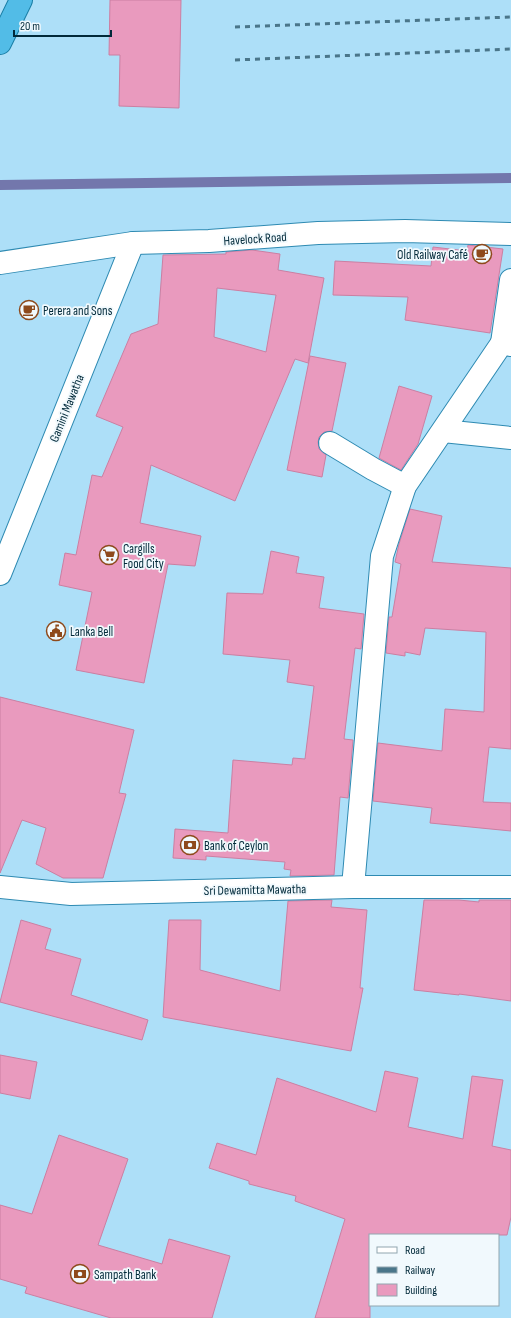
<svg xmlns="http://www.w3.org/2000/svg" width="511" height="1318" viewBox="0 0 511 1318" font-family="'Sofia Sans Condensed',sans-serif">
	<rect width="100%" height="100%" fill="#addff8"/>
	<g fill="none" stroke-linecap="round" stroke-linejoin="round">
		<polyline stroke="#7377ac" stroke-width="10" points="0,185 511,178"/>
	</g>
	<g fill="#e99abe" stroke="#cb7fa2" fill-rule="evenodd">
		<polygon points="110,0 181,0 179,108 119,106 120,55 109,55"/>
		<polygon points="468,245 503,249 490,333 405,320 408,297 333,295 335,261 431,266 433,247 467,251"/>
		<path d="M252,250L280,254L278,270L324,278L308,363L295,359L235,501L151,465L140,523L201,536L195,566L168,564L144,683L76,670L92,592L59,585L65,553L76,555L92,475L102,477L123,427L96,416L131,334L158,324L163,255L226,254V252ZM217,288L276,295L266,352L214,337Z"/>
		<polygon points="310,356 346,363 332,431 324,432 319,437 318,442 319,449 326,455 322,477 287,470"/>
		<polygon points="399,386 432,396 418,444 401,470 379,458"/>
		<polygon points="410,509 442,516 432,562 511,568 511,749 489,747 483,802 511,803 511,831 430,823 432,808 373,801 378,743 442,751 445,709 484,712 486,632 425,628 420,655 405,652 405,656 386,653 389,617 392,617 401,564 395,562 399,544"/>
		<polygon points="271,551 299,557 296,573 324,577 319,608 364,614 361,649 355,648 344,739 353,740 348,798 340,797 334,875 290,876 291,870 284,869 285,862 206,856 206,860 173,858 175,829 228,833 233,760 292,765 293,758 305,759 314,686 287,682 290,660 223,654 227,593 263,594"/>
		<polygon points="0,697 134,730 119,793 126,794 103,878 63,878 36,864 46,828 22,820 0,873"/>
		<polygon points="332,900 331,907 367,910 360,988 363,988 351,1051 163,1017 169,920 201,920 200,970 280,991 288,901"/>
		<polygon points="424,900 459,900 479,902 479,900 511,900 511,1001 459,994 459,995 414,990"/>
		<polygon points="21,920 51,929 45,949 81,959 71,995 148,1020 142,1040 0,1002"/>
		<polygon points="0,1055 37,1062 30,1099 0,1093"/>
		<polygon points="385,1071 418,1078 408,1127 463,1139 472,1076 503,1080 492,1146 511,1150 511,1217 507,1235 370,1235 370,1318 315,1318 345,1219 295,1201 296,1196 249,1184 249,1181 209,1168 217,1143 256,1155 277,1078 376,1112"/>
		<polygon points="59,1135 128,1159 98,1245 162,1264 169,1239 230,1256 212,1318 111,1318 25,1293 27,1287 0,1279 0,1205 32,1214"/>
	</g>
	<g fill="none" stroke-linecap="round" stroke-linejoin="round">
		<g stroke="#2e8ab2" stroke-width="24">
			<g id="minor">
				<polyline points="0,263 133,243 209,241 318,233 405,231 511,234"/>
				<polyline points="502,343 511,280"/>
				<polyline points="443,431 511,438"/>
				<polyline points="330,443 373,469 405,486"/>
				<polyline points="0,574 133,243"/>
				<polyline points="0,887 71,894 353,887 511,887"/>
				<polyline points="353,887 382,556 405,486 502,343 511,345"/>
			</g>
		</g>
		<g stroke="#197ea6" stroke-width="24">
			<polyline id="trunk" points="0,43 21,0"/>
		</g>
		<use href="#minor" stroke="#fff" stroke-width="22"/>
		<use href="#trunk" stroke="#52bce7" stroke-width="22"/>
		<g stroke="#4a768a" stroke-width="3" stroke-dasharray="5 5" stroke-linecap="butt">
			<polyline points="235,27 511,17"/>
			<polyline points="235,60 511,49"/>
		</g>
	</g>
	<defs>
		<g id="cafe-ring" transform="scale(1)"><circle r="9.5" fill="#f1f9fd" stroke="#8e4a1c" stroke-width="1.5"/><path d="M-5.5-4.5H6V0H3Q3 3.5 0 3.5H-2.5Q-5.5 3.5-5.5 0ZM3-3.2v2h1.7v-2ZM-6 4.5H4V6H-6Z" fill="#8e4a1c"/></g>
		<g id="supermarket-ring" transform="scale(1)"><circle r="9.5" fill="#f1f9fd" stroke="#8e4a1c" stroke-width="1.5"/><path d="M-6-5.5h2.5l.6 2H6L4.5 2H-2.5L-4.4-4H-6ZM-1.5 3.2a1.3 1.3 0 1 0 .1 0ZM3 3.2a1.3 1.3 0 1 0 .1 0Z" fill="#8e4a1c"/></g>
		<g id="civic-ring" transform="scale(1)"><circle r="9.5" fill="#f1f9fd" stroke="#8e4a1c" stroke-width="1.5"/><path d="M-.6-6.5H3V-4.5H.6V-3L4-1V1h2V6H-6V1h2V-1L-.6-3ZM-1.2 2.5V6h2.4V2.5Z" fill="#8e4a1c"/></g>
		<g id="bank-ring" transform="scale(1)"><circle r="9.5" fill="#f1f9fd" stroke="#8e4a1c" stroke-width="1.5"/><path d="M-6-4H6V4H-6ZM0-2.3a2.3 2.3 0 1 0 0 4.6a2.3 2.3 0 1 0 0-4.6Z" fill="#8e4a1c"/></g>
	</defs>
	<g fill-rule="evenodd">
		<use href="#cafe-ring" x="482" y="254"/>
		<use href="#cafe-ring" x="29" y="310"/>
		<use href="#supermarket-ring" x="109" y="555"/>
		<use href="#civic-ring" x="56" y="631"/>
		<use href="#bank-ring" x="190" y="845"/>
		<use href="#bank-ring" x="80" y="1274"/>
	</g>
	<g text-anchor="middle" stroke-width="3.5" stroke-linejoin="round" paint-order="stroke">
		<g font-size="13" fill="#012939" stroke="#f1f9fd">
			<text transform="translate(255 238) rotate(-4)" y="5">Havelock Road</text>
			<text transform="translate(66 408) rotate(-68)" y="5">Gamini Mawatha</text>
			<text transform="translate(255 889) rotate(-1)" y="5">Sri Dewamitta Mawatha</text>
		</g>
		<g font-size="13" fill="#012939" stroke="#f1f9fd" text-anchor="start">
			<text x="468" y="259" text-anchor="end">Old Railway Café</text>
			<text x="43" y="315">Perera and Sons</text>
			<text x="123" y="553">Cargills<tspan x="123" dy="15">Food City</tspan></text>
			<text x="70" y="636">Lanka Bell</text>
			<text x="204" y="850">Bank of Ceylon</text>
			<text x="94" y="1279">Sampath Bank</text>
		</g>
	</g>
	<rect x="369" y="1234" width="130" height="72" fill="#f1f9fd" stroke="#91a6af"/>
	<rect x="377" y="1247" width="20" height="6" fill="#ffffff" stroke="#91a6af"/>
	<text x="405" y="1254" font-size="12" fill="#012939">Road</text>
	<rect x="377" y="1267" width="20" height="6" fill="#4a768a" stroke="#91a6af"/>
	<text x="405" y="1274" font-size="12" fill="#012939">Railway</text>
	<rect x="377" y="1284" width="20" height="12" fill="#e99abe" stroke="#91a6af"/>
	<text x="405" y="1294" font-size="12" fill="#012939">Building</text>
	<path d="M14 30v6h97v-6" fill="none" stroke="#012939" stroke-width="2"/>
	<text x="20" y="30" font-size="12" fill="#012939" stroke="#f1f9fd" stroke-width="3" paint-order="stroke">20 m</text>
</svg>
